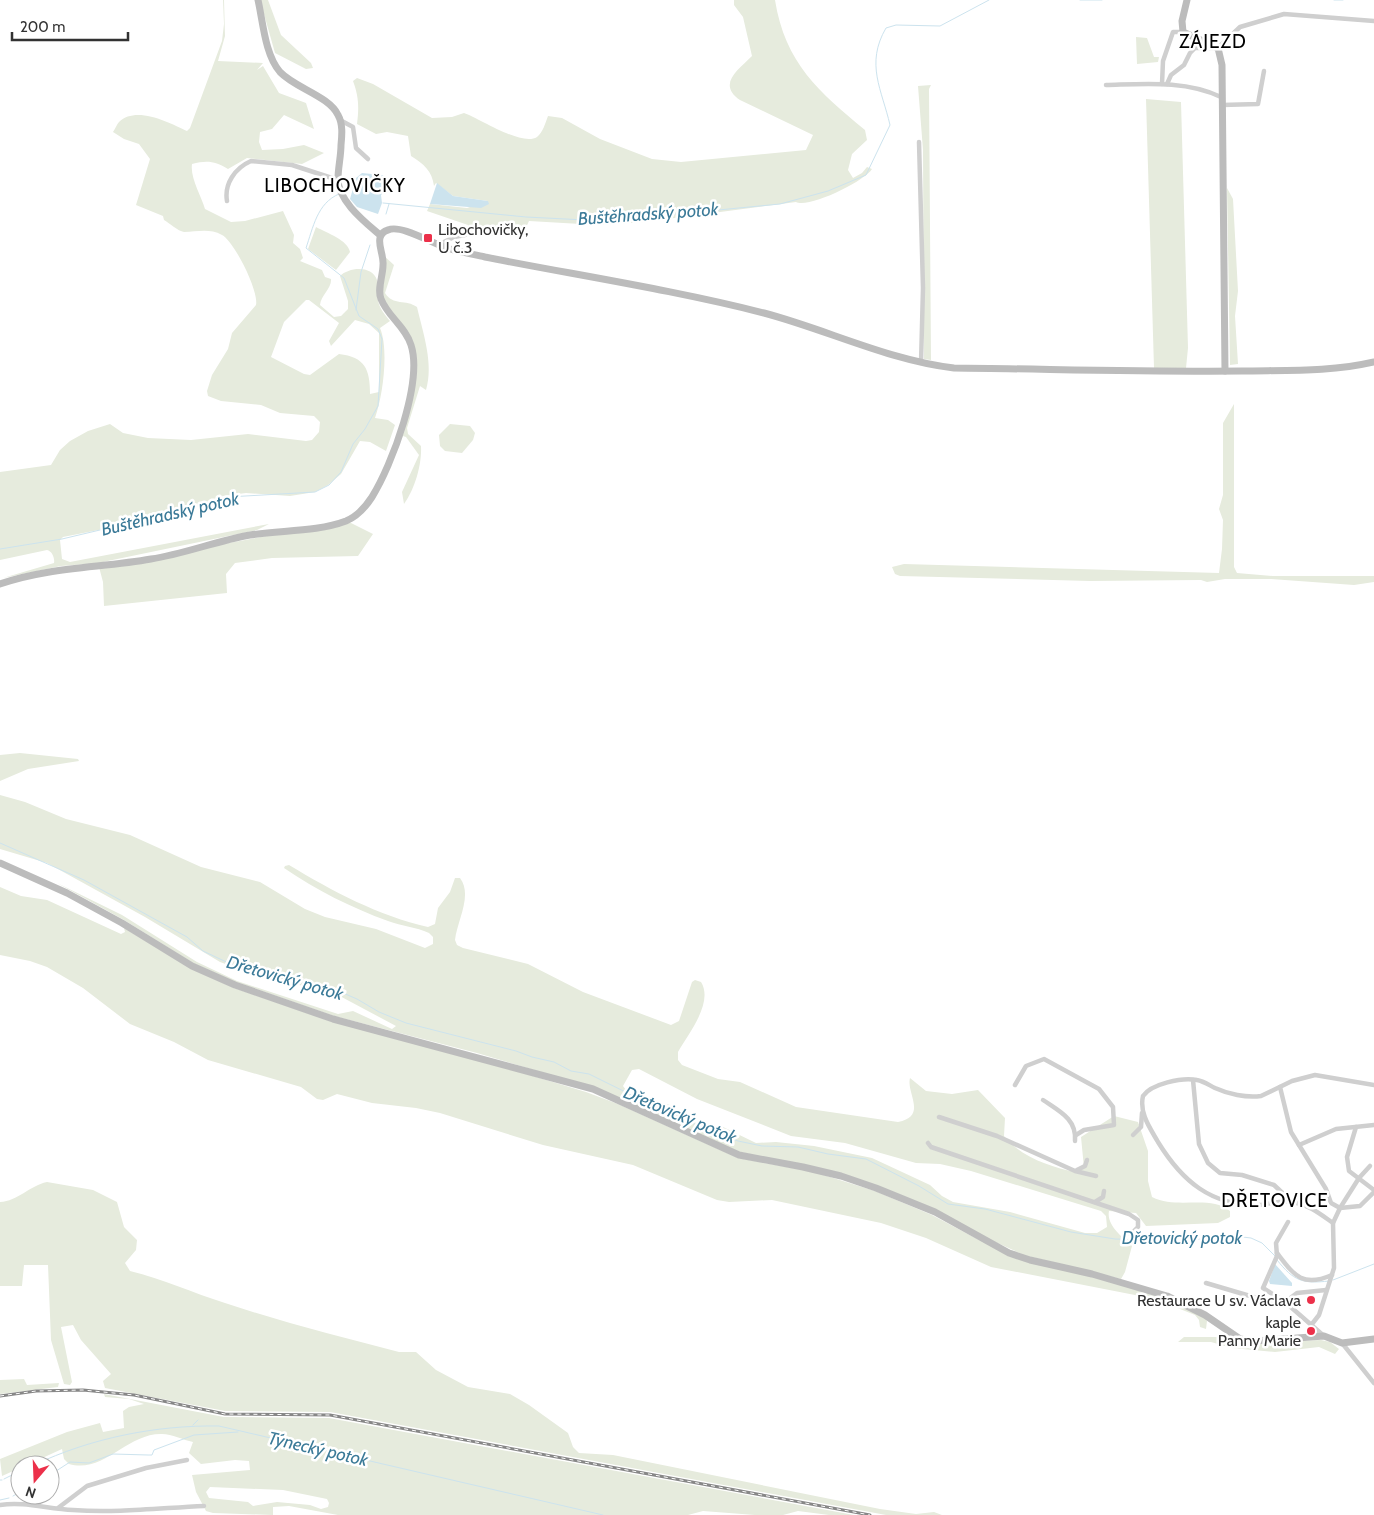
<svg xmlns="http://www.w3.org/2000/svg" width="1374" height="1515" viewBox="0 0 1374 1515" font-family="Cabin,sans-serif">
	<rect width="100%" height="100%" fill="#fff"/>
	<g fill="#e6ebdd" fill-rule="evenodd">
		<path d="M223,0H224L225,36L218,61L263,63L257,70L263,66L279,93L306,103L314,129L284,115L272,129L260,132L259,142L262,150L283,149L304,145L324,153L302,164L247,158L228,169C215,161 207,160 192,164C190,178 201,195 205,209L231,222L245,221L283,211L294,235L293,243L300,249L303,258L300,261L322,270L325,277L331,279C332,288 321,295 320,305L334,317L341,316L348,309V301L340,276C349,267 372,265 377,280C379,287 376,294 378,300C379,308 385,315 390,321L380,328C389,349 383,396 375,418L388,420L395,425L386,451L370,442L360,441L341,474L328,485L315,492L290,496L246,493L223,496L179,514L63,537L60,540L62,559L70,562L269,524L257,530L98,563L61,566L3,578L54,563C55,558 52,551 47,550L0,560V472L51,465L60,450L70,441L88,431L110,424L123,433L148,438L191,440L248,434L306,441L312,440L319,432L320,422L314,416L280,413L261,405L221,401L208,396L207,391L212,375L228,349L232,333L256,305C259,291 234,241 222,235C209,228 197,232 184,232C178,231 169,223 164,220L163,216L136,205L150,159L139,144L124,139L113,132C115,129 117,124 119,122C136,105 170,123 187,131L190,128L222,41L224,24ZM306,300H309L339,323L329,341L331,346L355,320L369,324L379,333V392L370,394C370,369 365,357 339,354L310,375L304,374L271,357L284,322Z"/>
		<polygon points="260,0 268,0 281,35 311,63 313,68 306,69 275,53"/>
		<path d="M734,0H775C785,63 819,92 865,130L867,140L852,154L848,170L853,178L862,173L867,167L872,169C865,181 808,209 796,202L644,222L598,225L529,221L522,236H466L468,225L427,211L430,204L467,208L488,201L453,196L436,183L434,186C432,171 424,164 411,156L408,136L387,132L376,134L357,124C359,108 359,97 353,81L357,78L373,84L432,118L452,117L464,113C479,118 522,147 537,137C543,132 545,124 548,116L562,118L600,139L652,159L681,162L806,150L813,135L740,100C717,84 738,70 752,56L743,17L734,5Z"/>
		<polygon points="1136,37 1147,38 1154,57 1159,57 1158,62 1137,64"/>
		<polygon points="931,85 929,89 931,360 924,359 923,150 918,86"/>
		<polygon points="1146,99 1181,102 1188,348 1186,368 1154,368"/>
		<polygon points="1227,188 1233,199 1238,291 1235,316 1238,364 1230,365"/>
		<path d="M316,227C327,233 348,240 350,252L336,270L308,249Z"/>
		<path d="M383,255L394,265L385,293C393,306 406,299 417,307C423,333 434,364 426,390L420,386L407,428L408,434L421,446C422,464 415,489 404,504L402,492L419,455L406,437L403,436L382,483L414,381L411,345L380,297Z"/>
		<polygon points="1234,404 1234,567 1237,573 1273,576 1374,576 1374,582 1354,585 1271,579 1225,579 1207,582 1201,580 1090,581 900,576 895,574 892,567 904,564 1219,573 1222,549 1223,520 1219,509 1223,495 1223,423"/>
		<polygon points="450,424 470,426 475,433 473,440 462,453 445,451 440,446 439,435"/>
		<polygon points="347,521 373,534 358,556 272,558 235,563 226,574 227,593 104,606 103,582 99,567"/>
		<polygon points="20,753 78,759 79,761 28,769 0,781 0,755"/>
		<path d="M0,795L25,802L66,819L130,835L201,867L260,882L305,909L325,917L376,929L425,948L433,944V937L429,933C416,927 402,926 388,921C352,908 316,890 284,868L285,866L289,865C332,891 379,916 428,927L435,924L438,908L450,892L455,878H460C473,895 457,921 455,940L457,945L463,948L528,964L583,992L671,1025L679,1021L692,982L695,980L701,982C714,1003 688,1034 678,1052V1060L682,1065L718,1079L740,1082L796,1107L898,1122C928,1116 906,1093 910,1078L926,1091L952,1094L978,1090L1005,1118L1004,1136C1021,1157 1050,1167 1076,1172L1084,1168L1081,1137L1114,1116L1138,1122L1148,1151V1181L1152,1197C1179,1210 1209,1194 1230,1211V1217L1218,1223L1146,1226L1136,1213L1109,1211C1106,1225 1123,1238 1132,1246L1125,1272L1121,1279L1024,1255L842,1173L740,1152L588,1086L477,1053L334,1016L236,982L193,963L124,920L57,883L122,915L197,962L237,981L338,1014L353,1011L392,1029L396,1026L336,994L250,973L220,962L145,917L47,863L0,849ZM639,1069L697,1099L791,1136L845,1143L916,1163L940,1164L971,1171L1101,1211L1106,1216L1107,1227L1097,1233H1085L1010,1212L953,1202L942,1196L930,1185L872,1158L814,1146L776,1142L756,1143L721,1126H705L696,1123L670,1105L629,1094L623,1086L632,1070Z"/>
		<polygon points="0,887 21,896 47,900 121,934 125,932 124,928 190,968 234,988 333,1022 476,1059 586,1092 618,1104 738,1158 814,1172 875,1191 932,1215 979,1240 1165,1299 1204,1317 1207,1321 1206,1329 1200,1327 1199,1320 1195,1315 1180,1309 1140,1296 991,1267 926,1238 881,1223 772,1200 729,1202 717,1200 633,1165 543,1145 440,1113 416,1108 372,1103 337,1094 323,1100 317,1099 301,1087 208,1060 174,1042 130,1024 83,988 47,967 30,961 0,955"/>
		<path d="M47,1182L93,1190L117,1202L124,1227L137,1240L136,1250L125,1263L130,1271C163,1279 193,1293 225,1303C282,1322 341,1337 399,1352H416L436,1370L468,1387L510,1394L529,1405L568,1433L573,1447L579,1453L613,1455L880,1509L916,1514L934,1512L942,1515H886L330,1412L225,1411L105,1388L103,1381L111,1374L81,1340L73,1325L61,1327L72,1382L70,1385L64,1384L51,1340L48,1265H24L22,1286H0V1202C18,1201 29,1186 47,1182Z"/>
		<polygon points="1184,1337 1217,1337 1250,1343 1321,1340 1330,1342 1339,1349 1335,1354 1319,1347 1275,1352 1232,1348 1211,1342 1178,1342"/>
		<polygon points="24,1379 27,1385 59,1383 58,1387 0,1394 0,1380"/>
		<path d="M104,1394L224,1417L329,1418L854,1515H829L798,1511L783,1515H755L703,1511L688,1515H338L289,1506L273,1507V1515L213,1513L206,1511L196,1492L192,1475L250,1470L249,1461L235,1460L201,1464L189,1453L193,1442C183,1440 172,1434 162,1434C127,1433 104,1474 69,1464L64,1459L62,1449L27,1465H20V1468L2,1476L0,1459L67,1432L100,1423L103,1432L124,1428L123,1411L129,1407L144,1404L129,1399L105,1397ZM210,1487L283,1490L327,1499L329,1503L328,1507L321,1509L310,1505L277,1502L253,1506L248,1502L209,1498L206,1492Z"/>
	</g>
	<g fill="#cce3ee">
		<polygon points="362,173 382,175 390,180 389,187 381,195 382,203 378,214 357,207 350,199 356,178"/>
		<polygon points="437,183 453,196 488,201 489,204 481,208 430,204"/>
		<polygon points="1275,1264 1292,1283 1292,1286 1270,1284 1269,1281"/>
	</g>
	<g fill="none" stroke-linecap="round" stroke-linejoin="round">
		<g stroke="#cce3ee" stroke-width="1">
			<polyline points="1080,0 1102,0"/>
			<polyline points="1334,0 1343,0"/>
			<path d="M383,203L526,217L605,221L780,204L828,191L866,175L890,125C882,90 865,64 886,28L896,25L940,26L989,0"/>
			<polyline points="386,214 389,204"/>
			<polyline points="356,310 361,272 370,245"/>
			<path d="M0,549L62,539L180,511L228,497L315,492L329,485L341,472L353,444L365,429L378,406L382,339L378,329L359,316L344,278L306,248C313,228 317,203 339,194"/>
			<polyline points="0,843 84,880 187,937 203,951 237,967 336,990 357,999 379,1012 406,1023 516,1051 532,1057 554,1062 571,1071 589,1074 676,1117 738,1141 762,1146 798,1147 828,1154 866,1159 919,1186 948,1204 985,1209 1071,1232 1115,1239 1179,1241 1234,1236 1251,1238 1262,1243 1275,1256"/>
			<path d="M1277,1260C1294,1281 1302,1284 1329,1281"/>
			<polyline points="1333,1280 1374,1264"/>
			<polyline points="193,1425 198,1420"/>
			<path d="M34,1465C91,1438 156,1425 219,1426L603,1515"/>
			<polyline points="50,1475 70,1462 89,1463 113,1454 148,1455 152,1455 154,1450 194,1435 238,1432"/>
			<polyline points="4,1479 20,1471"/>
			<polyline points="0,1480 2,1480"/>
			<polyline points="13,1496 20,1492"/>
			<polyline points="0,1500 9,1498"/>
		</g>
		<g stroke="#cfcfcf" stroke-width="4.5">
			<polyline points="1162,84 1163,61 1173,32 1183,32"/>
			<polyline points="1167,84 1171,75 1184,65 1190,53 1195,48 1218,48 1240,27 1284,14 1374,21"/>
			<path d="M1106,85C1144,84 1186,80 1221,97"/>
			<polyline points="1222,105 1258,104 1264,71"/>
			<polyline points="340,120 353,127 356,148 368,159"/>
			<polyline points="919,142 923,288 921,363"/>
			<path d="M227,201C224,184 235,168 251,161L292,165L338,180"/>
			<polyline points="438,245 454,237 465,235"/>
			<polyline points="1193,1080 1199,1144 1208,1163 1220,1173 1242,1175 1274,1185 1291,1201"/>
			<polyline points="1015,1085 1026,1066 1044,1059 1099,1089 1113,1107 1114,1125 1084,1130 1076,1135"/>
			<polyline points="1280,1087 1291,1132 1326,1189 1331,1203 1340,1208 1333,1223 1334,1268 1319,1315 1312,1324"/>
			<path d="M1043,1100C1059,1111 1077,1119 1075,1141"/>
			<polyline points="939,1117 997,1136 1075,1171 1096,1176"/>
			<polyline points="1356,1127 1347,1157 1349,1171 1374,1190"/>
			<polyline points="1133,1135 1141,1127 1142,1113"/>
			<polyline points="928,1143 931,1147 1129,1214 1138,1220 1138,1227 1134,1231 1129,1233"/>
			<polyline points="1299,1145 1336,1129 1374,1125"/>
			<polyline points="1077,1170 1085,1166 1087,1160"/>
			<polyline points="1095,1202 1103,1197 1104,1191"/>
			<polyline points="1340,1208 1359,1178 1370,1166"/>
			<polyline points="1340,1208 1360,1206 1374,1192"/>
			<polyline points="1288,1222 1276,1243 1277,1256 1263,1288 1285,1302 1297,1293 1326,1290"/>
			<path d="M1333,1223C1320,1214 1309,1205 1293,1202C1282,1200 1270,1204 1259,1205C1211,1206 1182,1181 1158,1142C1150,1128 1139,1113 1143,1096C1151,1084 1182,1077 1197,1080C1203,1081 1209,1085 1215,1088C1228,1094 1246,1098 1261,1096L1292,1081L1315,1075L1374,1085"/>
			<path d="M1277,1253C1294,1275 1302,1288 1332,1275"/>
			<polyline points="1206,1283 1267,1301 1285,1302 1324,1336"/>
			<polyline points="1342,1343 1374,1383"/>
			<path d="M0,1505C24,1501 48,1509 73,1510C117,1513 160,1508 204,1506"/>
			<polyline points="58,1508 87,1486 146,1468 187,1460"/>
		</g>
		<g stroke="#bcbcbc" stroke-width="7">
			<path d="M258,0C263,22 265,55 280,72C295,88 329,96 338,115C343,124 342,135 341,145C341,156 338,168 338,179C338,201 365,222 380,235"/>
			<polyline points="1187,0 1182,21 1183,32 1218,48 1222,65 1225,371"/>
			<path d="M0,584C49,567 100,568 151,559C184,554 216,541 250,535C281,530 317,532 346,521C358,516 365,508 372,497C392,465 423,382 411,345C405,326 388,317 381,299C377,289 383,276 383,265C384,256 378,246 380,238C381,234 384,231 388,230C401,224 433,244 447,248C459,252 472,254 485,257C576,275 674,290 764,313C828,330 888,360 954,368C1050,369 1146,372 1242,371C1286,370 1331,372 1374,362"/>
			<polyline points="0,863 67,893 122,923 192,966 235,985 333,1019 593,1089 739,1155 803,1167 841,1176 876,1188 935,1212 1009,1253 1030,1260 1092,1274 1167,1296 1205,1315 1240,1339 1255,1341 1324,1336 1342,1343 1374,1339"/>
		</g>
		<g stroke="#878787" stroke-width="3">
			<polyline id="rail" points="0,1396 36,1391 83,1390 134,1395 225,1414 330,1415 870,1515"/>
		</g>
		<use href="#rail" stroke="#fff" stroke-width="1" stroke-dasharray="4" stroke-linecap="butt"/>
	</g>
	<g fill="#ec304a" stroke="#fff" stroke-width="2">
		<rect x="423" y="233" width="10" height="10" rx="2.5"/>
		<circle cx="1311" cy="1300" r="5"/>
		<circle cx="1311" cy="1331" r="5"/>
	</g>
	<g text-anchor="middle" stroke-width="5" stroke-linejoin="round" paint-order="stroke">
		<g font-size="16" fill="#323232" stroke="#fff" text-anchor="end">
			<text x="438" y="235" text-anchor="start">Libochovičky,<tspan x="438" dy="18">U č.3</tspan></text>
			<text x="1301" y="1306">Restaurace U sv. Václava</text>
			<text x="1301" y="1328">kaple<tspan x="1301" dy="18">Panny Marie</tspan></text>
		</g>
		<g font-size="18" font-style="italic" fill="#3b7a98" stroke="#fff">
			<text transform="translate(648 214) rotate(-4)" y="6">Buštěhradský potok</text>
			<text transform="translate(170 514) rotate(-13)" y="6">Buštěhradský potok</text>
			<text transform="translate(285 978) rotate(16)" y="6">Dřetovický potok</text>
			<text transform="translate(680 1115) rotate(23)" y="6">Dřetovický potok</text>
			<text x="1182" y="1244">Dřetovický potok</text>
			<text transform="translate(318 1449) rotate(13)" y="6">Týnecký potok</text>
		</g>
		<g font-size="19" letter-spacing="1" fill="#000" stroke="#fff">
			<text x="1213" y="48">ZÁJEZD</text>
			<text x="335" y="192">LIBOCHOVIČKY</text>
			<text x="1275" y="1207">DŘETOVICE</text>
		</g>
	</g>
	<g transform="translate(35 1480) rotate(199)"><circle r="24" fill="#ffffff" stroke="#adadad"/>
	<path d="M0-4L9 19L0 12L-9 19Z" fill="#ec304a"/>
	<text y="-8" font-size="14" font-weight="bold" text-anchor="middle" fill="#323232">N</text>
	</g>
	<path d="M12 32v8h116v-8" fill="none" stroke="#323232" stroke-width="2.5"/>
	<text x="20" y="32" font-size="15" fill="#323232" stroke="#ffffff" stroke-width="4" paint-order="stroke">200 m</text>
</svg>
